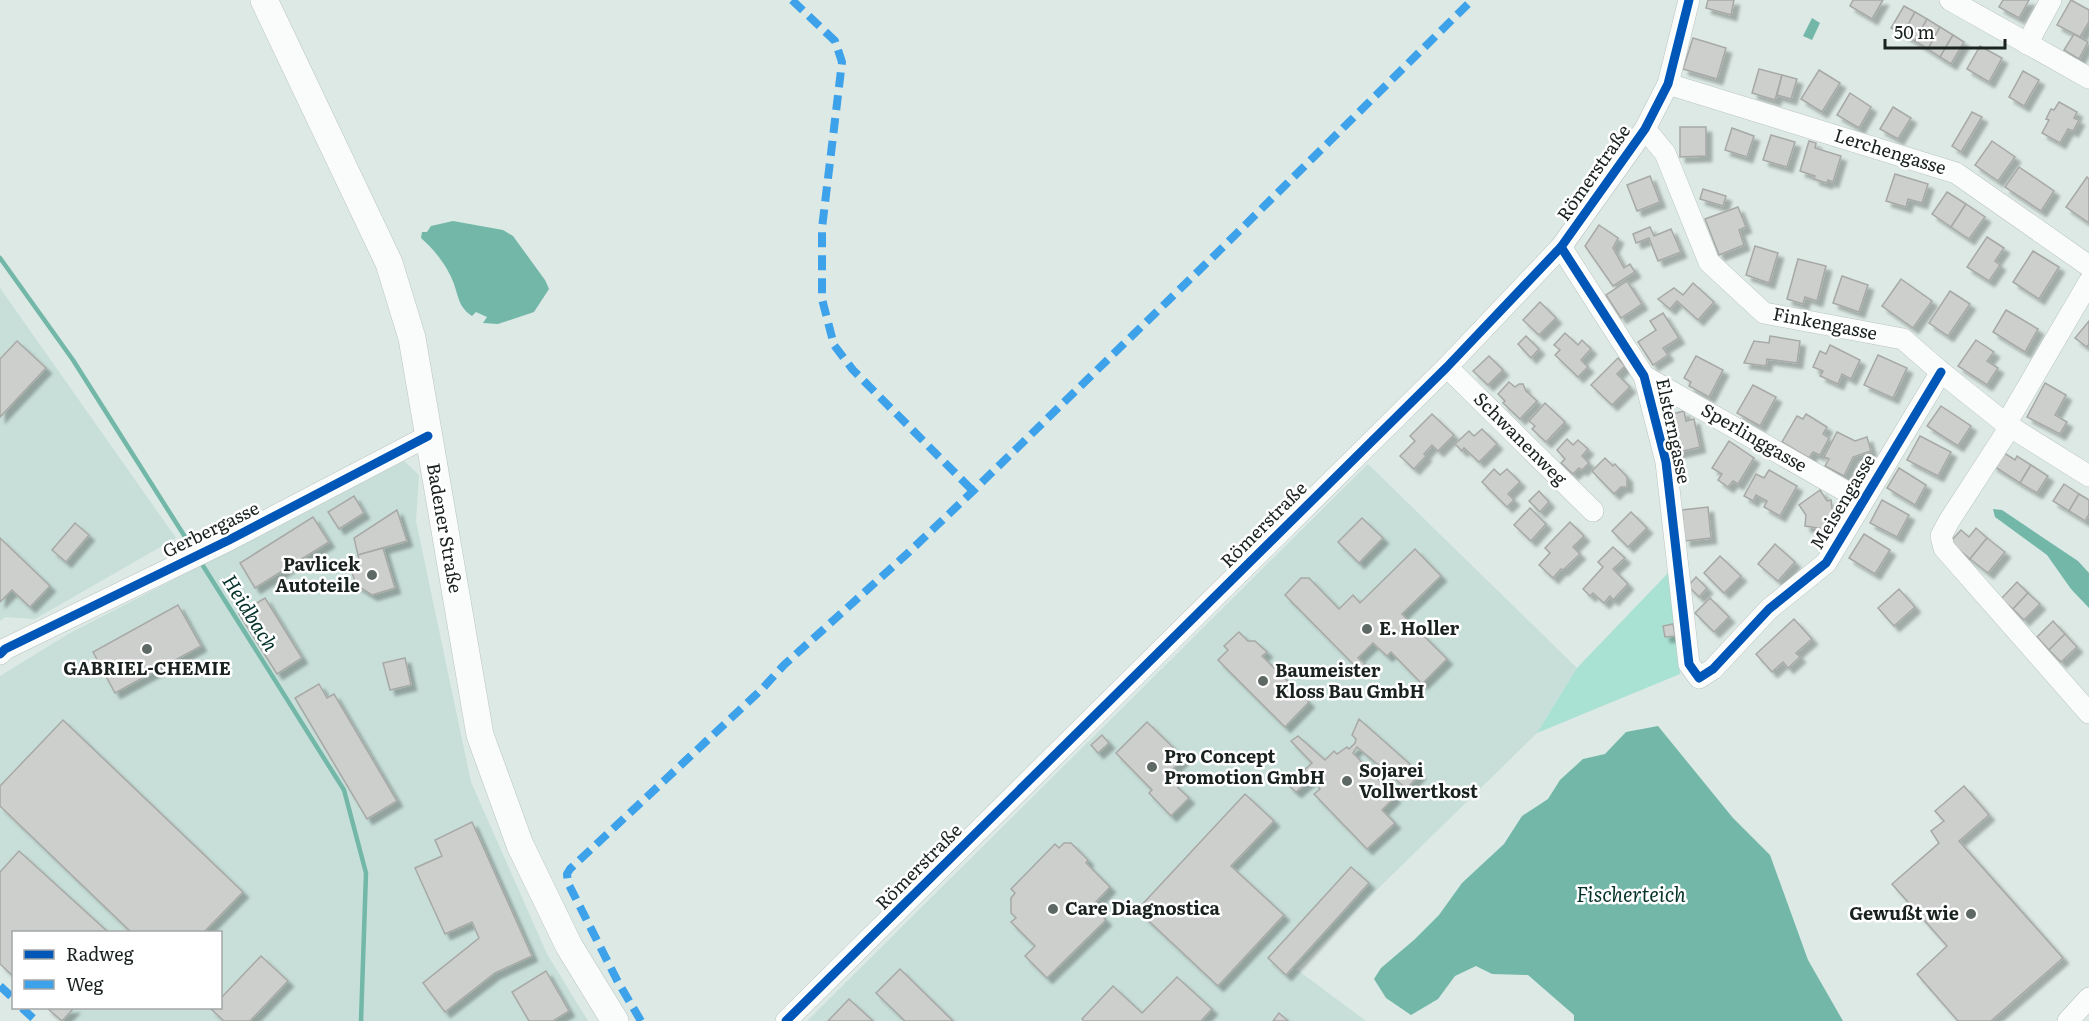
<svg xmlns="http://www.w3.org/2000/svg" width="2089" height="1021" viewBox="0 0 2089 1021" font-family="Literata,serif">
	<defs>
		<filter id="shadow"><feDropShadow dx="5.5" dy="5.5" stdDeviation="1.5" flood-color="#0004"/></filter>
	</defs>
	<rect width="100%" height="100%" fill="#dce9e5"/>
	<g fill="#c8dfd9">
		<polygon points="0,288 176,538 35,619 5,617 0,621"/>
		<polygon points="404,461 419,475 416,521 471,782 547,954 588,1021 62,1021 47,1008 220,1008 220,932 14,932 13,977 0,964 0,676 70,633"/>
		<polygon points="1368,464 1577,668 1537,733 1296,969 1366,1021 807,1021"/>
	</g>
	<polygon fill="#a9e1d3" points="1670,571 1680,674 1537,733 1577,668"/>
	<g fill="#72b7a8">
		<polygon points="1812,18 1820,23 1812,40 1803,36"/>
		<path d="M453,221L503,230L513,236L545,280L549,289L534,312L498,324L483,323L487,317L476,312L472,316C459,307 459,299 454,284C448,267 434,249 421,238L422,232H427L431,226Z"/>
		<polygon points="1993,509 2002,510 2078,561 2089,573 2089,608 2071,589 2047,555 1995,517"/>
		<polygon points="1658,726 1733,818 1770,855 1808,960 1843,1021 1574,1021 1574,1015 1528,975 1492,974 1476,966 1455,976 1438,999 1411,1015 1386,998 1374,979 1381,968 1414,940 1439,915 1462,883 1504,844 1522,816 1548,799 1560,780 1583,759 1605,754 1626,732"/>
	</g>
	<g fill="none" stroke-linecap="round" stroke-linejoin="round">
		<g stroke="#72b7a8" stroke-width="4.5">
			<polyline points="0,258 73,360 194,551"/>
			<polyline points="200,561 344,790 366,873 361,1021"/>
		</g>
	</g>
	<g fill="#cdcfcc" stroke="#a7a9a6" stroke-width="1.5" filter="url(#shadow)">
		<polygon points="1708,0 1734,0 1731,15 1706,8"/>
		<polygon points="1853,0 1883,0 1872,19 1850,6"/>
		<polygon points="2003,0 2029,0 2019,18 1999,7"/>
		<polygon points="2071,0 2089,10 2089,22 2080,37 2057,25"/>
		<polygon points="1904,6 1915,12 1903,34 1891,28"/>
		<polygon points="1915,12 1927,19 1915,41 1903,34"/>
		<polygon points="1927,19 1940,27 1928,49 1915,41"/>
		<polygon points="1940,27 1953,35 1940,57 1928,49"/>
		<polygon points="2074,34 2088,42 2079,59 2064,50"/>
		<polygon points="1953,35 1964,42 1951,64 1940,57"/>
		<polygon points="1693,38 1726,48 1717,79 1683,69"/>
		<polygon points="1980,46 2002,58 1989,82 1967,69"/>
		<polygon points="1759,69 1782,75 1775,100 1752,93"/>
		<polygon points="1819,70 1840,83 1822,112 1801,99"/>
		<polygon points="2023,71 2039,80 2024,106 2009,97"/>
		<polygon points="1782,75 1797,79 1791,99 1777,95"/>
		<polygon points="1850,93 1871,107 1859,128 1837,115"/>
		<polygon points="2059,102 2077,112 2074,118 2079,120 2073,131 2068,129 2060,143 2042,133 2049,120 2046,119 2051,109 2054,110"/>
		<polygon points="1893,107 1911,118 1898,139 1880,129"/>
		<polygon points="1972,112 1982,117 1961,152 1952,146"/>
		<polygon points="1680,127 1706,127 1706,156 1680,157"/>
		<polygon points="1732,128 1754,136 1747,157 1725,150"/>
		<polygon points="1771,135 1795,142 1787,167 1763,160"/>
		<polygon points="1809,141 1816,143 1815,148 1841,156 1833,182 1828,180 1827,183 1814,179 1815,176 1800,171"/>
		<polygon points="1992,141 2015,157 1998,181 1975,165"/>
		<polygon points="2019,167 2054,191 2041,211 2005,187"/>
		<polygon points="1895,174 1928,184 1922,203 1908,199 1906,207 1886,201"/>
		<polygon points="1650,176 1660,202 1637,211 1627,185"/>
		<polygon points="2087,177 2089,179 2089,223 2066,207"/>
		<polygon points="1703,189 1726,196 1723,206 1700,199"/>
		<polygon points="1947,192 1966,204 1951,227 1932,214"/>
		<polygon points="1966,204 1985,217 1969,239 1951,227"/>
		<polygon points="1738,207 1746,227 1739,230 1744,245 1719,255 1705,219"/>
		<polygon points="1599,225 1618,238 1613,248 1624,268 1630,264 1635,272 1613,286 1585,246"/>
		<polygon points="1650,227 1654,236 1671,229 1681,252 1658,261 1649,238 1636,243 1633,234"/>
		<polygon points="1987,237 2004,248 1995,261 2000,265 1989,281 1967,267"/>
		<polygon points="1755,246 1778,253 1769,283 1746,275"/>
		<polygon points="2033,251 2059,267 2039,299 2013,282"/>
		<polygon points="1798,259 1826,266 1817,301 1805,297 1803,304 1787,299"/>
		<polygon points="1842,276 1868,285 1859,312 1833,303"/>
		<polygon points="1901,279 1932,301 1913,328 1882,306"/>
		<polygon points="1627,281 1642,304 1621,318 1606,295"/>
		<polygon points="1693,283 1714,302 1698,320 1677,301 1670,309 1658,299 1674,288 1683,295"/>
		<polygon points="1950,291 1970,304 1948,336 1929,323"/>
		<polygon points="1540,302 1556,318 1539,335 1523,320"/>
		<polygon points="2006,310 2038,329 2025,352 1993,332"/>
		<polygon points="1663,313 1679,338 1663,348 1668,355 1653,365 1638,342 1656,330 1650,321"/>
		<polygon points="2089,321 2089,344 2087,347 2075,338"/>
		<polygon points="1565,333 1578,345 1582,340 1591,349 1581,360 1588,367 1578,377 1555,355 1560,350 1554,345"/>
		<polygon points="1526,336 1539,349 1531,358 1518,344"/>
		<polygon points="1770,336 1800,341 1797,363 1767,359 1766,366 1744,363 1754,341 1769,343"/>
		<polygon points="1976,340 1994,352 1987,361 1998,368 1987,385 1958,366"/>
		<polygon points="17,341 46,368 0,417 0,359"/>
		<polygon points="1830,345 1860,360 1851,379 1842,374 1838,384 1820,376 1823,371 1813,367 1820,351 1826,354"/>
		<polygon points="1878,355 1907,368 1893,398 1864,385"/>
		<polygon points="1489,356 1503,370 1488,385 1473,371"/>
		<polygon points="1696,356 1723,370 1709,397 1689,386 1691,382 1684,378"/>
		<polygon points="1618,358 1625,366 1617,374 1630,387 1612,405 1591,385"/>
		<polygon points="1509,382 1515,387 1519,384 1523,384 1526,391 1537,401 1520,419 1503,403 1505,401 1498,394"/>
		<polygon points="2045,383 2066,395 2055,415 2067,422 2060,434 2027,417"/>
		<polygon points="1753,385 1776,397 1760,426 1737,413"/>
		<polygon points="1545,403 1565,422 1546,442 1532,429 1535,426 1529,421"/>
		<polygon points="1941,406 1971,426 1958,446 1927,426"/>
		<polygon points="1684,411 1686,421 1694,419 1700,447 1675,453 1668,415"/>
		<polygon points="1432,414 1454,435 1438,451 1432,445 1424,454 1426,456 1414,469 1400,456 1415,441 1410,436"/>
		<polygon points="1806,414 1827,427 1823,434 1829,438 1820,455 1813,452 1809,458 1782,442 1797,416 1803,419"/>
		<polygon points="1482,429 1497,444 1479,462 1464,448 1462,451 1455,444 1469,431 1474,436"/>
		<polygon points="1837,432 1855,441 1867,437 1871,451 1853,457 1844,476 1825,466 1829,459 1824,457"/>
		<polygon points="1920,436 1951,452 1938,476 1907,460"/>
		<polygon points="1567,439 1573,445 1578,440 1588,449 1582,456 1589,463 1582,470 1579,468 1573,474 1561,463 1565,459 1557,450"/>
		<polygon points="1729,441 1754,458 1738,484 1733,481 1728,487 1718,480 1722,474 1712,468"/>
		<polygon points="2001,451 2015,460 2017,456 2031,465 2020,483 1992,465"/>
		<polygon points="1605,458 1613,466 1615,464 1627,477 1627,487 1621,487 1614,494 1592,471"/>
		<polygon points="2031,465 2048,476 2037,493 2020,483"/>
		<polygon points="1899,468 1926,485 1915,505 1887,488"/>
		<polygon points="1494,469 1500,475 1507,469 1520,482 1508,494 1514,500 1507,507 1482,482"/>
		<polygon points="1769,470 1797,486 1780,516 1764,507 1767,501 1756,495 1753,501 1744,496 1756,474 1764,478"/>
		<polygon points="2064,484 2079,494 2069,511 2053,501"/>
		<polygon points="1820,490 1827,501 1831,500 1833,519 1826,520 1824,529 1805,526 1806,515 1799,505"/>
		<polygon points="1539,491 1549,502 1540,512 1529,501"/>
		<polygon points="2079,494 2089,500 2089,514 2085,521 2069,511"/>
		<polygon points="354,496 364,513 339,529 328,512"/>
		<polygon points="1882,500 1909,515 1897,537 1870,523"/>
		<polygon points="1708,507 1711,538 1685,541 1682,510"/>
		<polygon points="1530,508 1546,524 1531,541 1514,525"/>
		<polygon points="397,510 407,541 358,555 354,538"/>
		<polygon points="1631,512 1647,528 1628,547 1612,531"/>
		<polygon points="313,517 329,542 255,588 240,563"/>
		<polygon points="1362,518 1383,538 1359,563 1338,542"/>
		<polygon points="1570,522 1584,536 1573,547 1580,554 1563,570 1561,569 1553,578 1539,565 1550,553 1545,548"/>
		<polygon points="75,523 89,535 66,562 52,550"/>
		<polygon points="1976,528 1987,538 1970,559 1950,542 1961,530 1969,537"/>
		<polygon points="1864,534 1890,550 1875,574 1849,558"/>
		<polygon points="0,538 50,586 30,607 12,590 0,602"/>
		<polygon points="1987,538 2005,552 1988,573 1970,559"/>
		<polygon points="1775,544 1795,562 1778,581 1758,564"/>
		<polygon points="1613,547 1625,558 1613,569 1628,584 1613,600 1610,596 1604,603 1593,593 1590,596 1583,589 1603,567 1598,562"/>
		<polygon points="383,548 395,588 372,595 356,585 350,566 360,562 358,555"/>
		<polygon points="1415,549 1441,576 1402,614 1447,659 1422,684 1391,652 1387,656 1373,643 1358,658 1365,664 1359,670 1285,595 1301,578 1309,578 1339,609 1353,595 1360,603"/>
		<polygon points="1720,556 1741,576 1724,593 1704,573"/>
		<polygon points="1696,577 1707,588 1699,597 1688,586"/>
		<polygon points="2017,582 2028,593 2013,609 2001,599"/>
		<polygon points="1899,589 1915,607 1894,626 1878,608"/>
		<polygon points="2028,593 2040,604 2024,620 2013,609"/>
		<polygon points="265,598 302,658 277,674 239,614"/>
		<polygon points="1710,598 1729,617 1714,632 1695,613"/>
		<polygon points="178,605 201,646 115,693 93,652"/>
		<polygon points="1794,619 1812,639 1796,653 1800,657 1788,668 1783,662 1772,672 1756,654"/>
		<polygon points="2053,621 2065,634 2049,650 2037,637"/>
		<polygon points="1673,624 1675,636 1665,637 1663,626"/>
		<polygon points="1239,632 1248,641 1255,641 1267,652 1262,656 1309,702 1285,727 1218,660 1228,650 1224,646"/>
		<polygon points="2065,634 2077,647 2061,662 2049,650"/>
		<polygon points="405,658 411,685 390,690 383,663"/>
		<polygon points="319,684 327,698 334,694 397,801 367,819 295,698"/>
		<polygon points="1359,719 1420,773 1407,789 1357,747 1353,753 1395,797 1382,810 1395,823 1367,849 1314,794 1320,789 1312,778 1296,792 1288,785 1312,763 1291,741 1298,736 1325,760 1334,751 1337,754 1347,747 1349,749 1355,743 1356,739 1352,735"/>
		<polygon points="63,720 243,892 204,932 131,932 0,806 0,786"/>
		<polygon points="1147,722 1184,758 1166,776 1189,798 1171,816 1149,793 1152,790 1116,753"/>
		<polygon points="1102,735 1109,743 1098,753 1091,745"/>
		<polygon points="1964,786 1989,815 1959,841 2063,958 1991,1021 1958,1021 1917,974 1947,946 1892,884 1939,843 1931,831 1944,821 1935,811"/>
		<polygon points="1245,794 1274,821 1231,866 1284,915 1218,986 1137,910"/>
		<polygon points="472,822 532,956 495,973 445,1012 423,983 479,938 472,922 445,934 415,868 442,856 435,840"/>
		<polygon points="1064,843 1071,843 1088,860 1086,863 1110,887 1092,906 1106,920 1047,978 1025,956 1035,946 1011,922 1016,918 1011,913 1011,898 1015,893 1011,889 1055,844 1059,848"/>
		<polygon points="19,851 108,932 14,932 14,977 0,964 0,872"/>
		<polygon points="1351,867 1369,883 1286,975 1268,958"/>
		<polygon points="261,956 288,981 250,1021 224,1021 211,1009 220,1008 220,999"/>
		<polygon points="900,969 953,1021 905,1021 876,993"/>
		<polygon points="546,971 569,1011 553,1021 529,1021 512,992"/>
		<polygon points="1177,977 1212,1009 1201,1021 1084,1021 1082,1019 1113,986 1142,1013"/>
		<polygon points="849,999 873,1021 828,1021"/>
		<polygon points="47,1008 74,1008 62,1021"/>
		<polygon points="1279,1013 1288,1021 1273,1021"/>
	</g>
	<g fill="none" stroke-linecap="round" stroke-linejoin="round">
		<g stroke="#bac4c1" stroke-width="22">
			<g id="minor">
				<polyline points="1950,0 2089,78"/>
				<polyline points="2027,44 2051,0"/>
				<polyline points="1668,84 1956,173 2089,266"/>
				<polyline points="1645,129 1665,153 1709,262 1764,313 1903,339 1941,372 2006,424 2089,476"/>
				<polyline points="1561,247 1644,376 1666,462 1689,664 1699,678 1713,669 1769,609 1826,563 1941,372"/>
				<polyline points="2089,282 2006,424 2006,433 1949,521 1941,536 1944,548 2089,713"/>
				<polyline points="1447,367 1593,511"/>
				<polyline points="1644,376 1863,501"/>
				<polyline points="0,654 5,649 229,540 428,436"/>
				<polyline points="786,1021 1447,367 1561,247 1645,129 1668,84 1689,0"/>
				<polyline points="2068,1021 2089,998"/>
			</g>
		</g>
		<g stroke="#bac4c1" stroke-width="28">
			<polyline id="major" points="264,0 389,263 412,338 480,735 520,845 569,946 615,1021"/>
		</g>
		<use href="#minor" stroke="#fafcfb" stroke-width="21"/>
		<use href="#major" stroke="#fafcfb" stroke-width="27"/>
		<g stroke="#3da2ea" stroke-width="8" stroke-dasharray="15 8" stroke-linecap="butt">
			<polyline points="792,0 835,41 842,62 822,228 822,299 834,345 853,370 973,491"/>
			<polyline points="0,986 14,999"/>
			<polyline points="22,1008 36,1021"/>
			<polyline points="641,1021 618,982 568,883 567,874 570,869 762,689 784,665 909,552 973,491 1220,250 1472,0"/>
		</g>
		<g stroke="#fff" stroke-width="13">
			<g id="cycleway">
				<polyline points="1561,247 1644,376 1666,462 1689,664 1699,678 1713,669 1769,609 1826,563 1941,372"/>
				<polyline points="0,654 5,649 229,540 428,436"/>
				<polyline points="786,1021 1447,367 1561,247 1645,129 1668,84 1689,0"/>
			</g>
		</g>
		<use href="#cycleway" stroke="#0057b8" stroke-width="9"/>
	</g>
	<g fill="#5e6865" stroke="#fff" stroke-width="2">
		<circle cx="372" cy="575" r="6"/>
		<circle cx="1367" cy="629" r="6"/>
		<circle cx="147" cy="649" r="6"/>
		<circle cx="1263" cy="681" r="6"/>
		<circle cx="1152" cy="767" r="6"/>
		<circle cx="1347" cy="781" r="6"/>
		<circle cx="1053" cy="909" r="6"/>
		<circle cx="1971" cy="914" r="6"/>
	</g>
	<g text-anchor="middle" stroke-width="5" stroke-linejoin="round" paint-order="stroke">
		<g font-size="18" fill="#1a2220" stroke="#fff">
			<text transform="translate(1890 152) rotate(17)" y="6">Lerchengasse</text>
			<text transform="translate(1594 173) rotate(-55)" y="6">Römerstraße</text>
			<text transform="translate(1825 324) rotate(11)" y="6">Finkengasse</text>
			<text transform="translate(1673 431) rotate(78)" y="6">Elsterngasse</text>
			<text transform="translate(1754 438) rotate(30)" y="6">Sperlinggasse</text>
			<text transform="translate(1520 439) rotate(45)" y="6">Schwanenweg</text>
			<text transform="translate(1843 502) rotate(-59)" y="6">Meisengasse</text>
			<text transform="translate(1264 525) rotate(-45)" y="6">Römerstraße</text>
			<text transform="translate(444 528) rotate(80)" y="6">Badener Straße</text>
			<text transform="translate(211 530) rotate(-26)" y="6">Gerbergasse</text>
			<text transform="translate(919 867) rotate(-45)" y="6">Römerstraße</text>
		</g>
		<g font-size="18" font-weight="bold" fill="#1a2220" stroke="#fff" text-anchor="start">
			<text x="360" y="571" text-anchor="end">Pavlicek<tspan x="360" dy="21">Autoteile</tspan></text>
			<text x="1379" y="635">E. Holler</text>
			<text x="147" y="675" text-anchor="middle">GABRIEL-CHEMIE</text>
			<text x="1275" y="677">Baumeister<tspan x="1275" dy="21">Kloss Bau GmbH</tspan></text>
			<text x="1164" y="763">Pro Concept<tspan x="1164" dy="21">Promotion GmbH</tspan></text>
			<text x="1359" y="777">Sojarei<tspan x="1359" dy="21">Vollwertkost</tspan></text>
			<text x="1065" y="915">Care Diagnostica</text>
			<text x="1959" y="920" text-anchor="end">Gewußt wie</text>
		</g>
		<g font-size="20" font-style="italic" fill="#05322a" stroke="#fff">
			<text transform="translate(250 613) rotate(58)" y="7">Heidbach</text>
			<text x="1631" y="902">Fischerteich</text>
		</g>
	</g>
	<rect x="12" y="931" width="210" height="78" fill="#ffffff" stroke="#a3a7a6" stroke-width="1.5"/>
	<rect x="24" y="950" width="30" height="9" fill="#0057b8" stroke="#a3a7a6" stroke-width="1.5"/>
	<text x="66" y="961" font-size="18" fill="#1a2220">Radweg</text>
	<rect x="24" y="980" width="30" height="9" fill="#3da2ea" stroke="#a3a7a6" stroke-width="1.5"/>
	<text x="66" y="991" font-size="18" fill="#1a2220">Weg</text>
	<path d="M1885 39v9h120v-9" fill="none" stroke="#1a2220" stroke-width="3"/>
	<text x="1894" y="39" font-size="18" fill="#1a2220" stroke="#ffffff" stroke-width="4.5" paint-order="stroke">50 m</text>
</svg>
